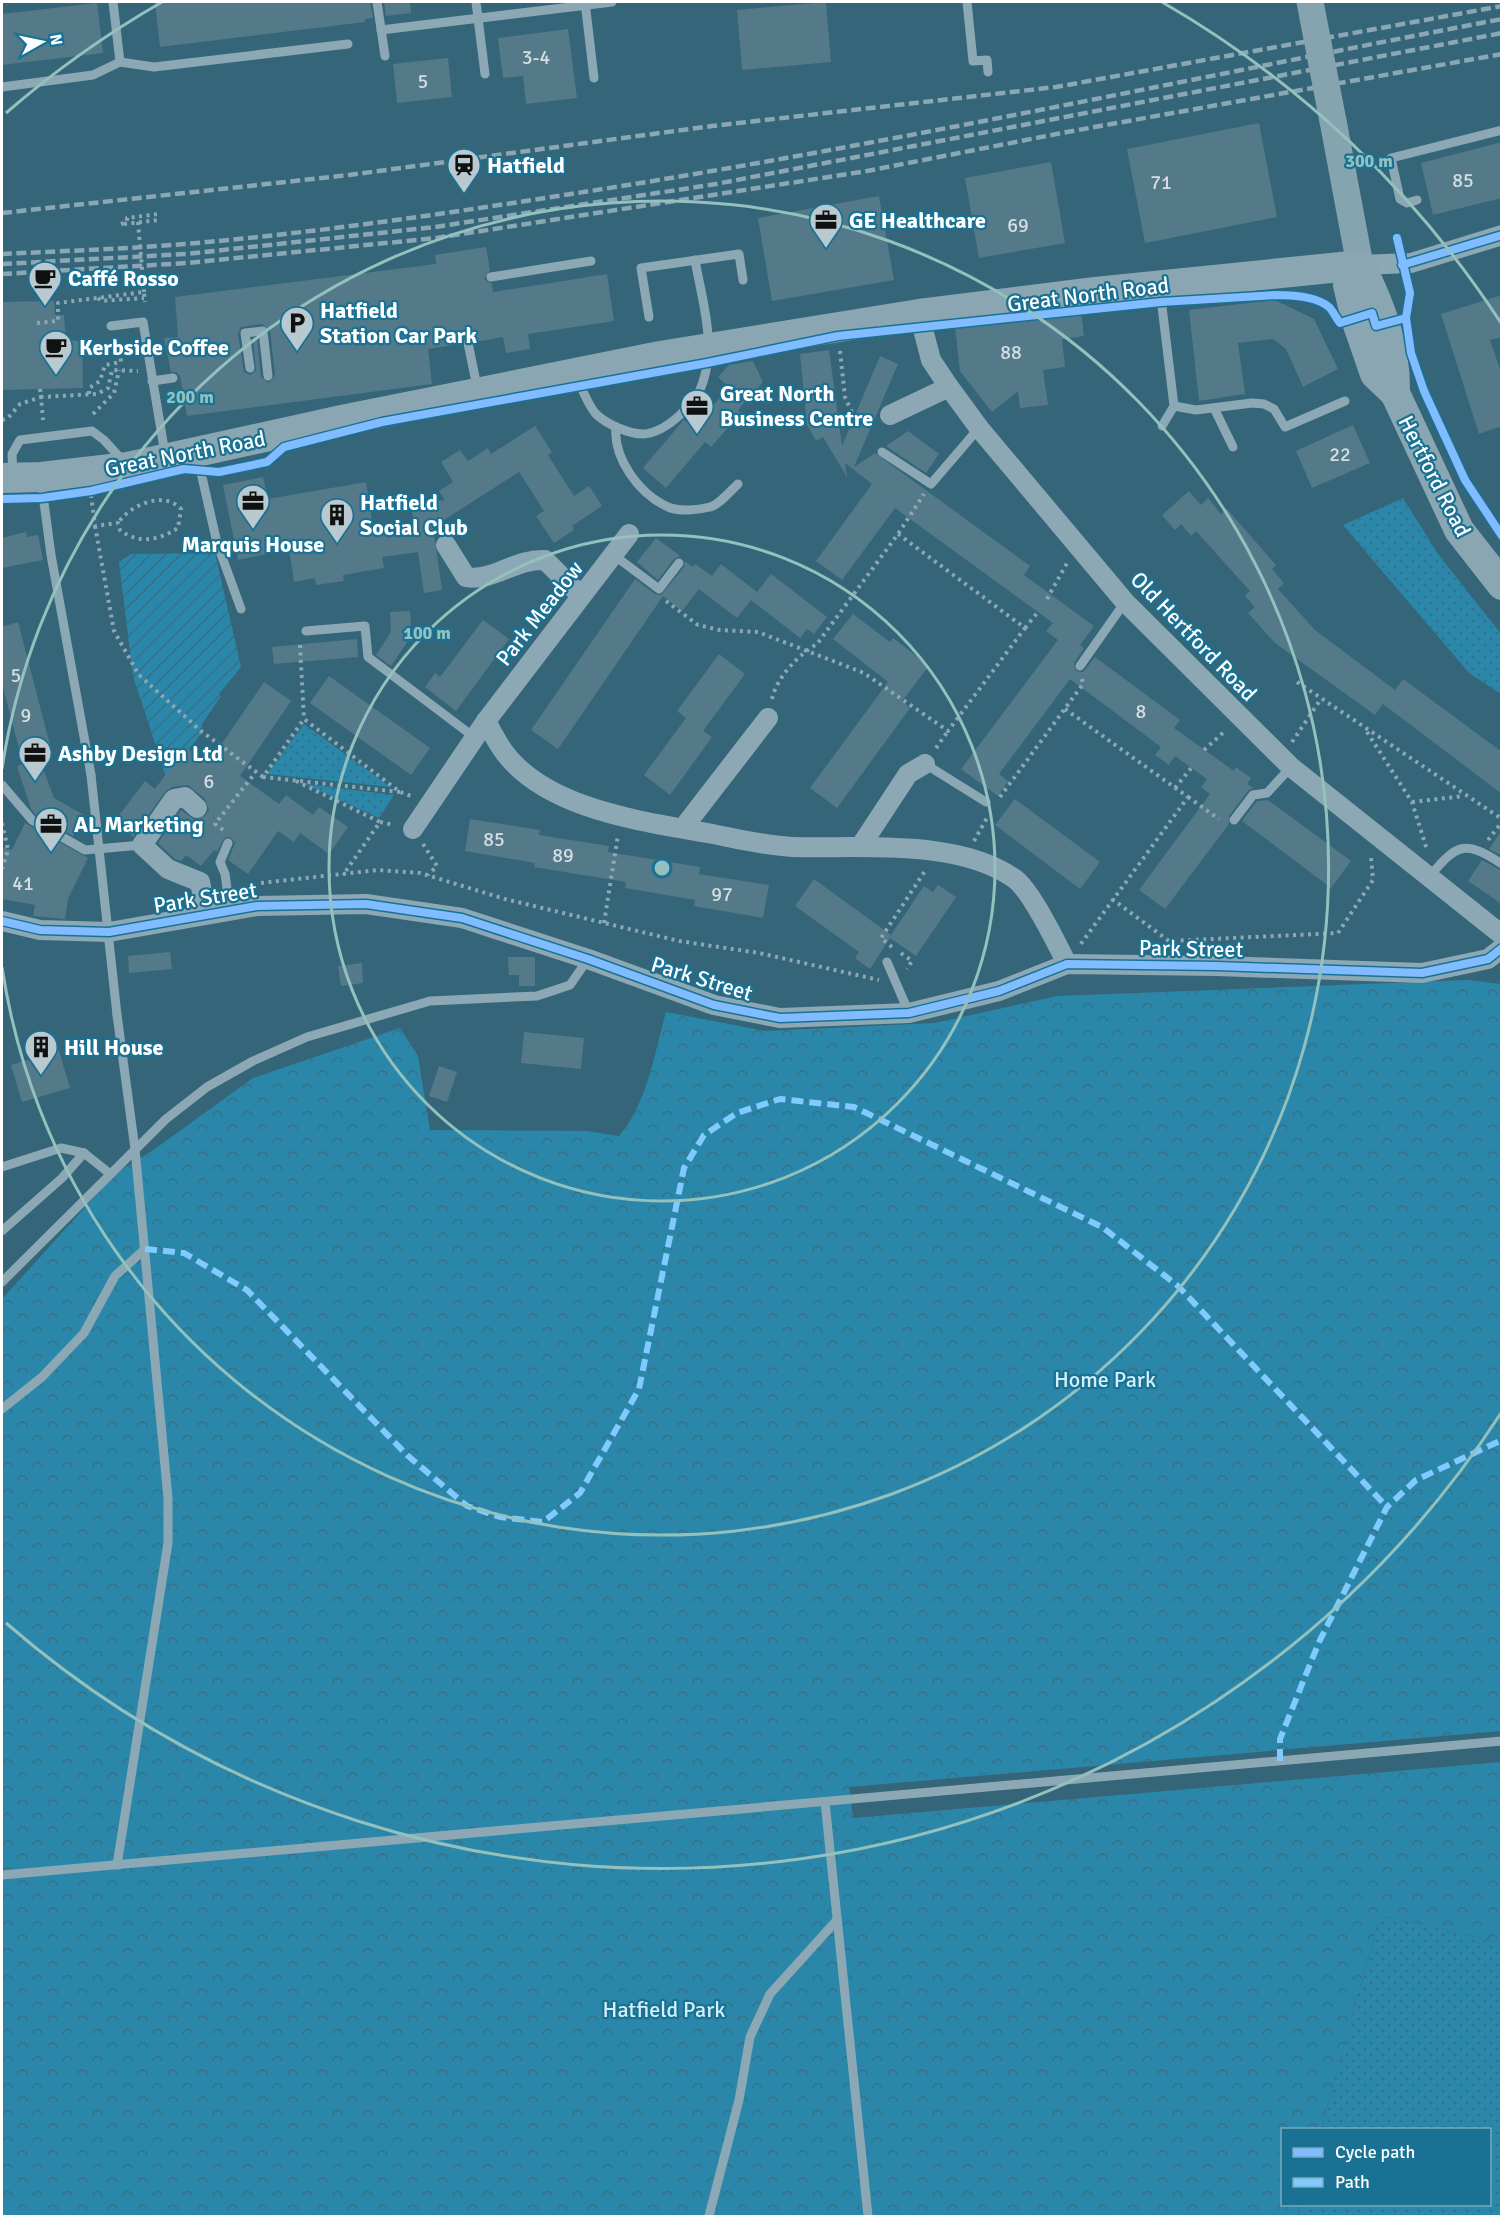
<svg xmlns="http://www.w3.org/2000/svg" width="1503" height="2218" viewBox="0 0 1503 2218" font-family="Signika,sans-serif">
	<defs>
		<pattern id="grass-dots" width="8" height="8" patternUnits="userSpaceOnUse" patternTransform="scale(1.5)"><rect width="8" height="8" fill="#2a87a9"/><path d="M2 2h.1M6 6h.1" fill="none" stroke="#386f84" stroke-width="1.8" stroke-linecap="round"/></pattern>
		<pattern id="forest-crowns" width="20" height="18" patternUnits="userSpaceOnUse" patternTransform="scale(1.5)"><rect width="20" height="18" fill="#2a87a9"/><path d="M2 6a3 3 0 1 1 6 0M12 15a3 3 0 1 1 6 0" fill="none" stroke="#386f84"/></pattern>
		<pattern id="garden-furrows" width="10" height="10" patternUnits="userSpaceOnUse" patternTransform="scale(1.5)"><rect width="10" height="10" fill="#2a87a9"/><path d="M-1 1l2-2M0 10L10 0M9 11l2-2" fill="none" stroke="#386f84"/></pattern>
	</defs>
	<rect width="100%" height="100%" fill="#356578"/>
	<g fill="url(#grass-dots)">
		<polygon points="1403,498 1438,554 1501,634 1501,694 1469,673 1343,525"/>
		<polygon points="304,724 390,787 267,774"/>
		<polygon points="305,784 394,795 379,818"/>
		<polygon points="1380,1915 1501,1943 1501,2216 1297,2216 1300,2205 1490,2204 1490,2130 1321,2129"/>
	</g>
	<path fill="url(#forest-crowns)" d="M1468,980L1501,984V1731L849,1787L853,1818L1501,1762V1943L1380,1915L1321,2129L1282,2130V2204L1300,2205L1297,2216H2V1299L117,1172L152,1151L253,1078L400,1028L418,1056L430,1130L587,1131L619,1136C648,1102 654,1054 666,1012L765,1031L935,1023L1057,996Z"/>
	<polygon fill="url(#garden-furrows)" points="215,553 241,667 219,694 221,696 202,724 201,734 166,777 133,676 119,562 131,554"/>
	<g fill="#547a89" fill-rule="evenodd">
		<polygon points="155,2 370,2 373,18 365,19 365,22 160,47"/>
		<polygon points="384,2 410,2 411,13 386,16"/>
		<polygon points="826,2 831,62 742,70 737,10"/>
		<polygon points="97,3 103,53 2,65 2,14"/>
		<polygon points="568,29 577,98 526,104 523,76 503,78 498,38"/>
		<polygon points="448,58 452,97 397,103 393,64"/>
		<polygon points="1259,123 1277,217 1145,243 1127,149"/>
		<polygon points="1502,142 1502,198 1433,215 1421,163"/>
		<polygon points="1051,162 1065,243 979,258 965,178"/>
		<polygon points="879,196 894,280 772,301 758,218"/>
		<path d="M486,247L490,270L484,279L492,284L493,292L607,274L614,321L528,334L530,349L506,353L503,337L475,342L467,336L461,344L428,349L432,384L187,416L180,376L176,372H171L164,338L178,337L175,297L436,264L435,255ZM262,324L270,330L275,375L269,383L261,377L257,338L253,339L256,370L250,375L244,372L238,334L241,327Z"/>
		<polygon points="1502,295 1502,337 1490,340 1502,375 1502,426 1479,434 1441,314"/>
		<polygon points="1275,300 1314,319 1338,369 1303,387 1286,349 1273,339 1238,343 1245,394 1199,401 1189,310"/>
		<polygon points="54,301 55,315 64,315 66,340 82,341 83,388 2,390 2,302"/>
		<polygon points="1081,311 1084,336 1062,339 1065,367 1043,370 1048,405 1020,408 1018,391 992,412 960,371 955,327"/>
		<polygon points="829,350 842,446 880,356 898,364 854,467 875,453 1030,566 1024,575 1094,626 1080,645 1084,648 1074,663 1076,671 1083,672 1095,657 1180,720 1174,728 1234,771 1236,767 1251,778 1247,784 1253,788 1248,791 1229,816 1229,824 1165,909 1139,890 1210,794 1201,787 1207,779 1175,756 1169,765 1155,755 1161,747 1070,679 999,774 1008,781 998,796 961,769 1058,640 1046,631 1053,623 895,508 842,580 816,561 872,484 845,463 847,477 823,437 816,441 807,425 800,354"/>
		<polygon points="753,361 763,382 738,410 741,413 711,447 705,442 666,488 643,468 682,422 684,420 694,428 729,387 718,377 729,365"/>
		<polygon points="1353,425 1370,463 1312,488 1296,451"/>
		<polygon points="535,426 552,452 548,455 574,496 589,486 602,506 572,526 574,530 554,543 536,516 544,511 519,472 433,527 442,590 424,593 418,552 382,557 384,568 343,575 344,581 316,585 315,578 294,582 289,549 238,560 223,485 263,477 268,499 366,482 374,532 414,526 411,505 445,500 439,491 453,482 441,462 460,450 468,461 488,448 491,454"/>
		<polygon points="908,431 939,454 926,473 886,446"/>
		<polygon points="1189,491 1201,505 1208,498 1221,514 1227,509 1276,565 1272,569 1284,583 1278,589 1315,630 1395,690 1403,679 1502,752 1502,794 1383,704 1375,715 1275,643 1248,613 1255,607 1245,596 1250,591 1196,531 1191,536 1181,524 1175,530 1162,515"/>
		<polygon points="26,532 27,537 38,535 43,560 2,568 2,538"/>
		<polygon points="656,538 680,556 674,559 658,580 637,562"/>
		<polygon points="685,561 693,567 695,564 712,576 721,564 757,592 737,618 699,589 682,611 663,596 558,749 531,730 635,579 655,594 661,595 684,567"/>
		<polygon points="771,574 827,617 814,634 807,629 800,638 751,600"/>
		<polygon points="410,611 412,635 391,666 376,655 391,632 390,612"/>
		<polygon points="853,614 890,642 893,638 929,666 902,701 910,708 837,808 810,788 888,682 833,639"/>
		<polygon points="483,620 509,639 456,711 425,687 435,673 440,677"/>
		<polygon points="18,622 50,745 36,749 54,798 84,815 73,836 36,815 31,809 17,766 23,764 2,683 2,627"/>
		<polygon points="357,639 358,657 274,664 272,647"/>
		<polygon points="719,654 745,674 703,731 712,737 670,795 644,775 686,718 677,711"/>
		<polygon points="329,676 430,748 411,775 310,703"/>
		<polygon points="264,682 291,701 240,776 279,804 286,795 313,815 319,807 348,827 329,854 300,833 294,842 278,831 248,874 228,860 235,843 230,837 224,838 217,852 214,850 201,866 186,855 181,861 175,859 158,843 181,810 195,820 205,816 209,810 205,799 188,785 172,787 165,792 133,837 114,822 145,781 155,789 186,747 208,764"/>
		<polygon points="1015,799 1100,862 1080,889 995,825"/>
		<polygon points="1268,800 1351,861 1331,888 1242,821 1257,801"/>
		<polygon points="470,819 540,830 539,835 609,846 608,852 700,867 699,874 769,885 763,918 694,906 695,900 625,888 626,882 534,867 535,863 465,851"/>
		<polygon points="25,823 88,858 68,899 65,919 33,916 35,905 2,899 2,847 12,850"/>
		<polygon points="1502,830 1502,856 1489,849"/>
		<polygon points="1482,860 1502,871 1502,904 1468,881"/>
		<polygon points="814,879 891,935 924,886 933,892 938,885 956,897 916,956 890,938 870,969 855,958 859,952 795,906"/>
		<polygon points="170,952 172,969 129,973 128,956"/>
		<polygon points="508,957 535,957 535,986 519,986 519,975 509,975"/>
		<polygon points="362,963 363,983 341,986 338,966"/>
		<polygon points="524,1032 584,1038 581,1069 521,1063"/>
		<polygon points="59,1051 70,1088 22,1102 11,1065"/>
		<polygon points="439,1066 457,1072 447,1102 429,1096"/>
	</g>
	<g fill="none" stroke-linecap="round" stroke-linejoin="round">
		<g stroke="#8ba8b4" stroke-width="4" stroke-dasharray="3 4.5" stroke-linecap="butt">
			<polyline points="121,224 127,222 127,218 159,214"/>
			<polyline points="124,224 159,220"/>
			<polyline points="98,298 101,301 144,298"/>
			<polyline points="37,323 58,321 58,303 144,292 145,302"/>
			<polyline points="840,351 845,397 853,415 872,425"/>
			<polyline points="40,389 41,397 97,394 108,388 112,370 138,371"/>
			<polyline points="89,394 89,388 100,381 105,365 121,362 118,339"/>
			<polyline points="93,414 114,393 119,370"/>
			<polyline points="2,420 8,418 20,404 41,397 43,420"/>
			<path d="M91,495L95,526L118,523L120,530C139,545 159,540 178,528L181,509C164,490 130,505 118,523"/>
			<polyline points="95,526 114,631 139,675 201,731 263,777"/>
			<polyline points="1047,599 1067,563"/>
			<polyline points="666,601 698,625 720,630 758,632 864,673 948,731 1025,628 898,534"/>
			<polyline points="1025,628 1038,612"/>
			<polyline points="300,645 304,719"/>
			<polyline points="1297,682 1502,819"/>
			<path d="M772,699C777,677 798,655 817,644L898,534L924,494"/>
			<polyline points="1065,709 1188,797 1080,945"/>
			<polyline points="1367,732 1412,802 1427,850"/>
			<polyline points="1292,742 1321,699"/>
			<polyline points="936,748 948,731"/>
			<polyline points="1204,750 1226,730"/>
			<polyline points="296,781 380,822 343,875"/>
			<polyline points="1175,788 1192,767"/>
			<polyline points="400,792 263,777 304,719 400,792 411,796"/>
			<polyline points="1000,797 1083,684 1082,679"/>
			<polyline points="1188,797 1219,819"/>
			<polyline points="1412,802 1464,796"/>
			<polyline points="380,822 394,825"/>
			<polyline points="2,823 8,850 2,869"/>
			<polyline points="223,830 215,824 255,773"/>
			<polyline points="1488,840 1502,822"/>
			<polyline points="974,841 988,816"/>
			<polyline points="423,844 437,866 428,875"/>
			<polyline points="261,883 378,870 420,873 505,899 679,941 759,953 879,980"/>
			<polyline points="1112,899 1169,941 1338,933 1373,880 1371,857"/>
			<polyline points="604,923 618,835"/>
			<polyline points="892,947 881,938 925,871"/>
			<polyline points="901,953 912,961 907,969"/>
		</g>
		<g stroke="#8ba8b4" stroke-width="9">
			<polyline points="377,2 385,56"/>
			<polyline points="476,2 485,74"/>
			<polyline points="585,2 594,78"/>
			<polyline points="967,2 973,61 987,60 988,72"/>
			<polyline points="381,30 612,2"/>
			<polyline points="120,62 154,67 348,44"/>
			<polyline points="2,87 93,75 120,62 113,2"/>
			<polyline points="1417,200 1407,203 1400,199 1391,158 1502,130"/>
			<polyline points="491,277 591,261"/>
			<polyline points="1160,290 1174,406 1162,426"/>
			<polyline points="649,317 641,268 739,254 743,280"/>
			<polyline points="111,326 143,322 165,454"/>
			<polyline points="468,343 477,387"/>
			<polyline points="250,368 245,333 263,331 268,376"/>
			<path d="M577,377C582,389 588,405 596,414C606,424 629,434 643,434C666,433 697,403 703,382C716,342 702,300 695,260"/>
			<polyline points="152,381 173,378"/>
			<polyline points="1174,406 1196,410 1252,403 1264,404 1274,409 1285,427 1345,401"/>
			<polyline points="1214,408 1233,447"/>
			<path d="M616,427C613,458 639,494 668,507C680,512 698,510 710,507C719,505 730,491 738,484"/>
			<polyline points="882,452 931,484 979,428"/>
			<polyline points="197,455 217,543 241,609"/>
			<polyline points="13,475 12,454 20,440 92,431 104,440 124,462"/>
			<polyline points="41,480 51,555 91,775"/>
			<polyline points="615,556 659,589 679,563"/>
			<polyline points="306,631 365,626 368,657 474,737"/>
			<polyline points="1080,666 1125,602"/>
			<polyline points="925,764 986,802"/>
			<polyline points="2,785 32,820 85,850 142,845"/>
			<polyline points="1234,820 1253,795 1267,793 1291,767"/>
			<polyline points="228,843 220,862 225,874 230,909"/>
			<path d="M1429,877C1457,844 1464,839 1502,864"/>
			<polyline points="887,962 909,1013"/>
			<polyline points="2,1167 61,1148 84,1153"/>
			<polyline points="2,1231 62,1178 84,1153 109,1173"/>
			<polyline points="2,1282 166,1119 207,1087 253,1061 307,1037 430,1001 537,996 570,985 588,959"/>
			<polyline points="2,1409 42,1377 84,1333 115,1276 145,1249"/>
			<polyline points="825,1802 868,2216"/>
			<polyline points="117,1865 168,1543 168,1498 135,1149 117,1015"/>
			<polyline points="2,1875 1502,1741"/>
			<polyline points="709,2216 739,2100 750,2037 770,1994 837,1920"/>
		</g>
		<g stroke="#8ba8b4" stroke-width="20">
			<polyline points="1360,265 1411,263 1502,235"/>
			<polyline points="919,314 931,360 949,387 979,428 1125,602 1291,767 1502,935"/>
			<polyline points="890,415 949,387"/>
			<path d="M446,545L466,577C493,582 516,558 545,560L581,596"/>
			<path d="M486,721C491,730 496,740 502,749C543,809 642,821 707,833C735,838 765,846 793,847C860,849 958,838 1015,879C1032,892 1057,944 1067,964"/>
			<polyline points="197,808 185,797 174,799 142,845 168,869 200,882 206,913"/>
			<polyline points="683,828 768,718"/>
			<polyline points="413,829 486,721 629,534"/>
			<polyline points="860,847 908,774 925,764"/>
			<polyline points="2,921 40,930 109,932 257,906 366,904 462,918 588,959 714,1005 780,1018 909,1013 999,991 1067,964 1217,966 1422,973 1488,959 1502,948"/>
		</g>
		<polyline stroke="#85a4af" stroke-width="27" points="1333,121 1360,265"/>
		<g stroke="#89a6b2" stroke-width="30">
			<polyline points="1360,265 1348,285 1356,319 1375,374 1395,393 1459,530 1502,585"/>
			<path d="M1360,265C1381,307 1396,347 1395,393"/>
			<polyline points="2,478 41,477 128,467 342,420 660,356 919,314 1095,292 1360,265"/>
		</g>
		<g stroke="#8ba7b3" stroke-width="4.5" stroke-dasharray="10 4.5" stroke-linecap="butt">
			<polyline points="2,213 349,175 712,126 1056,87 1502,6"/>
			<path d="M2,254C62,251 124,249 185,244C314,233 443,214 571,194C883,146 1191,78 1502,19"/>
			<polyline points="2,264 186,254 435,227 716,184 1502,33"/>
			<polyline points="2,274 187,263 436,238 867,171 1067,132 1502,54"/>
		</g>
		<polyline stroke="#8ba8b4" stroke-width="4" stroke-dasharray="3 4.5" stroke-linecap="butt" points="138,222 144,292"/>
		<polyline stroke="#8ba8b4" stroke-width="9" points="91,775 117,1015"/>
		<polyline stroke="#85a4af" stroke-width="27" points="1310,2 1333,121"/>
		<g stroke="#80caff" stroke-width="6" stroke-dasharray="12 6" stroke-linecap="butt">
			<polyline points="145,1249 184,1253 247,1290 407,1455 467,1506 500,1517 543,1522 580,1493 639,1389 684,1168 704,1135 737,1113 780,1099 854,1107 1102,1227 1178,1286 1387,1507"/>
			<polyline points="1280,1761 1280,1739 1319,1642 1387,1507 1416,1480 1502,1440"/>
		</g>
		<g stroke="#197294" stroke-width="11">
			<g id="cycleway">
				<polyline points="1397,238 1410,293 1406,318 1411,353 1424,391 1465,480 1502,536"/>
				<polyline points="1402,265 1502,235"/>
				<path d="M2,499L42,498L91,491L184,469L219,472L267,462L284,447L382,422L707,363L838,336L1161,302L1276,295C1292,295 1316,296 1329,307C1333,311 1336,318 1340,323L1372,313L1376,326L1406,318"/>
				<polyline points="2,921 40,930 109,932 257,906 366,904 462,918 588,959 714,1005 780,1018 909,1013 999,991 1067,964 1217,966 1422,973 1488,959 1502,948"/>
			</g>
		</g>
		<use href="#cycleway" stroke="#80bcff" stroke-width="8"/>
	</g>
	<g fill="none" stroke="#93c1be" stroke-width="3">
		<circle cx="662" cy="868" r="333"/>
		<path d="M2 769A667 667 0 1 1 2 967"/>
		<path d="M1501 1413A1000 1000 0 0 1 6 1623M6 113A1000 1000 0 0 1 162 2M1162 2A1000 1000 0 0 1 1501 323"/>
	</g>
	<defs>
		<g id="station-pin" transform="scale(1.725)"><path d="M0 17L-7.5 6A9.5 9.5 0 1 1 7.5 6Z" fill="#b8c9d0" stroke="#197294"/><path d="M-3-6H3Q5-6 5-4V2Q5 4 3 4L4.5 6H3L1.5 4h-3L-3 6H-4.5L-3 4Q-5 4-5 2V-4Q-5-6-3-6ZM-3.5-4v3h7v-3ZM-3.5 1v1.5H-2V1ZM2 1v1.5H3.5V1Z" fill="#111"/></g>
		<g id="office-pin" transform="scale(1.725)"><path d="M0 17L-7.5 6A9.5 9.5 0 1 1 7.5 6Z" fill="#b8c9d0" stroke="#197294"/><path d="M-6-3h4V-5.5h4V-3h4V5H-6ZM-1-4.5V-3h2v-1.5ZM-6 0V1H6V0Z" fill="#111"/></g>
		<g id="cafe-pin" transform="scale(1.725)"><path d="M0 17L-7.5 6A9.5 9.5 0 1 1 7.5 6Z" fill="#b8c9d0" stroke="#197294"/><path d="M-5.5-4.5H6V0H3Q3 3.5 0 3.5H-2.5Q-5.5 3.5-5.5 0ZM3-3.2v2h1.7v-2ZM-6 4.5H4V6H-6Z" fill="#111"/></g>
		<g id="parking-pin" transform="scale(1.725)"><path d="M0 17L-7.5 6A9.5 9.5 0 1 1 7.5 6Z" fill="#b8c9d0" stroke="#197294"/><path d="M-3.5-5.5H1a3.5 3.5 0 0 1 0 7H-1V5.5H-3.5ZM-1-3.4V-.6H.8a1.4 1.4 0 0 0 0-2.8Z" fill="#111"/></g>
		<g id="building-pin" transform="scale(1.725)"><path d="M0 17L-7.5 6A9.5 9.5 0 1 1 7.5 6Z" fill="#b8c9d0" stroke="#197294"/><path d="M-4-6H4V6H1V3H-1V6H-4ZM-2.5-4.3h1.7v1.8h-1.7ZM.8-4.3h1.7v1.8H.8ZM-2.5-1h1.7V.8h-1.7ZM.8-1h1.7V.8H.8Z" fill="#111"/></g>
	</defs>
	<g fill-rule="evenodd">
		<use href="#station-pin" x="464" y="165"/>
		<use href="#office-pin" x="826" y="220"/>
		<use href="#cafe-pin" x="45" y="278"/>
		<use href="#parking-pin" x="297" y="323"/>
		<use href="#cafe-pin" x="56" y="347"/>
		<use href="#office-pin" x="697" y="406"/>
		<use href="#office-pin" x="253" y="501"/>
		<use href="#building-pin" x="337" y="515"/>
		<use href="#office-pin" x="35" y="753"/>
		<use href="#office-pin" x="51" y="824"/>
		<use href="#building-pin" x="41" y="1047"/>
	</g>
	<g text-anchor="middle" stroke-width="4.5" stroke-linejoin="round" paint-order="stroke">
		<g font-size="20" fill="#d4dee2">
			<text x="536" y="64">3-4</text>
			<text x="423" y="88">5</text>
			<text x="1463" y="187">85</text>
			<text x="1161" y="189">71</text>
			<text x="1018" y="232">69</text>
			<text x="1011" y="359">88</text>
			<text x="1340" y="461">22</text>
			<text x="16" y="682">5</text>
			<text x="1141" y="718">8</text>
			<text x="26" y="722">9</text>
			<text x="209" y="788">6</text>
			<text x="494" y="846">85</text>
			<text x="563" y="862">89</text>
			<text x="23" y="890">41</text>
			<text x="722" y="901">97</text>
		</g>
		<g font-size="22" font-weight="bold" fill="#fff" stroke="#197294" text-anchor="start">
			<text x="487" y="173">Hatfield</text>
			<text x="849" y="228">GE Healthcare</text>
			<text x="68" y="286">Caffé Rosso</text>
			<text x="320" y="318">Hatfield<tspan x="320" dy="25">Station Car Park</tspan></text>
			<text x="79" y="355">Kerbside Coffee</text>
			<text x="720" y="401">Great North<tspan x="720" dy="25">Business Centre</tspan></text>
			<text x="360" y="510">Hatfield<tspan x="360" dy="25">Social Club</tspan></text>
			<text x="253" y="552" text-anchor="middle">Marquis House</text>
			<text x="58" y="761">Ashby Design Ltd</text>
			<text x="74" y="832">AL Marketing</text>
			<text x="64" y="1055">Hill House</text>
		</g>
		<g font-size="22" fill="#fff" stroke="#197294">
			<text transform="translate(1088 294) rotate(-7)" y="8">Great North Road</text>
			<text transform="translate(185 453) rotate(-11)" y="8">Great North Road</text>
			<text transform="translate(1435 476) rotate(63)" y="8">Hertford Road</text>
			<text transform="translate(539 613) rotate(-52)" y="8">Park Meadow</text>
			<text transform="translate(1194 636) rotate(46)" y="8">Old Hertford Road</text>
			<text transform="translate(205 897) rotate(-9)" y="8">Park Street</text>
			<text transform="translate(1191 948) rotate(1)" y="8">Park Street</text>
			<text transform="translate(702 978) rotate(17)" y="8">Park Street</text>
		</g>
		<g font-size="22" fill="#d1f0fb" stroke="#197294">
			<text x="1105" y="1387">Home Park</text>
			<text x="664" y="2017">Hatfield Park</text>
		</g>
	</g>
	<circle cx="662" cy="868" r="9" fill="#93c1be" stroke="#197294" stroke-width="3"/>
	<g font-size="18" text-anchor="middle" font-weight="bold" fill="#93c1be" stroke="#197294" stroke-width="4.5" stroke-linejoin="round" paint-order="stroke">
		<text x="1369" y="167">300 m</text>
		<text x="190" y="403">200 m</text>
		<text x="427" y="639">100 m</text>
	</g>
	<rect width="1503" height="2218" fill="none" stroke="#ffffff" stroke-width="6"/>
	<rect x="1281" y="2128" width="210" height="78" fill="#197294" stroke="#75aabf" stroke-width="1.5"/>
	<rect x="1293" y="2148" width="30" height="9" fill="#80bcff" stroke="#75aabf" stroke-width="1.5"/>
	<text x="1335" y="2158" font-size="18" fill="#ffffff">Cycle path</text>
	<rect x="1293" y="2178" width="30" height="9" fill="#80caff" stroke="#75aabf" stroke-width="1.5"/>
	<text x="1335" y="2188" font-size="18" fill="#ffffff">Path</text>
	<g transform="translate(42 42) rotate(81)" stroke="#197294" stroke-width="4.5" paint-order="stroke">
	<path d="M0-4.5L10 22L0 15L-10 22Z" fill="#ffffff"/>
	<text y="-9" font-size="16" font-weight="bold" text-anchor="middle" fill="#ffffff">N</text>
	</g>
</svg>
